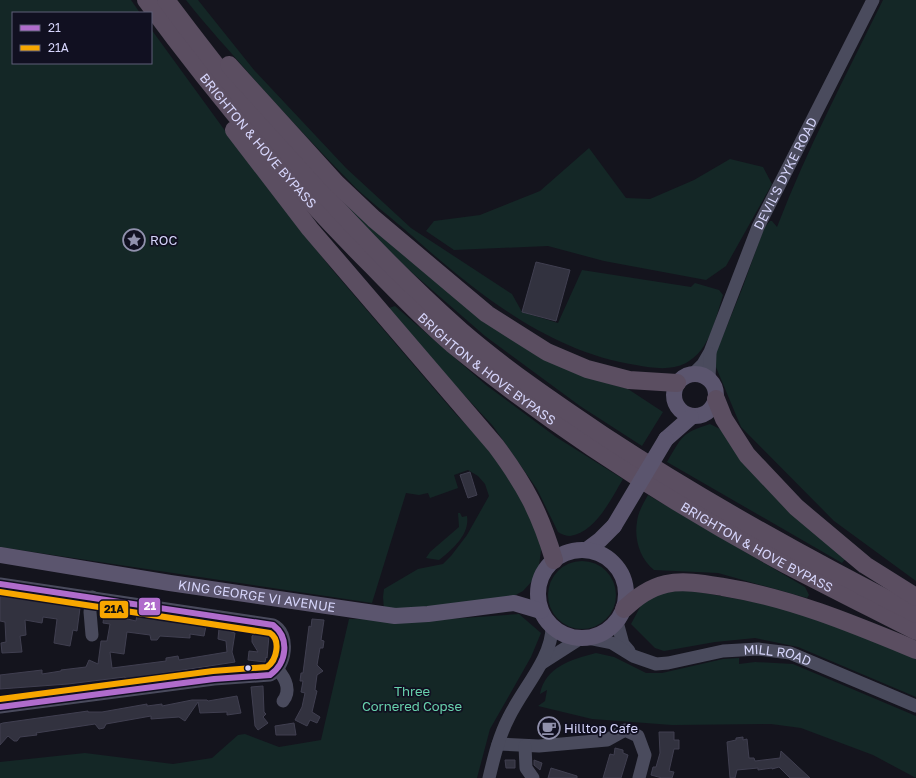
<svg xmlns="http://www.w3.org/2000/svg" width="916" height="778" viewBox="0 0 916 778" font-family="'Golos Text',sans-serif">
	<rect width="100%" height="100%" fill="#14141d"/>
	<g fill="#142726">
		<polygon points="0,0 131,0 140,13 13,13 13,63 151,63 151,29 242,154 330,267 454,412 494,455 527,507 542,544 539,565 533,580 523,591 512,597 459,606 384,610 383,597 384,589 418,569 443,564 451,556 467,535 489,496 485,484 478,476 468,470 454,475 458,488 430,498 428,493 419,495 406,493 372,603 0,547"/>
		<path d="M186,0H198L254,70L346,168L411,228L512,294L522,312L558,323L582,270L691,287L695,283L719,290L723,295C715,320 710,350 686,363C670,371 653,368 636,365C549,352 475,292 411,235C393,219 373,204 356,188C320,152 286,115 252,77C230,51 207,27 186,0Z"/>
		<path d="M883,0H916V581L834,521L741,427L713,360L742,289L764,228L770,221H772L777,227C807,149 846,75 883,0Z"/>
		<polygon points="589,148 626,198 650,199 694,180 730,159 763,167 772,184 726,266 706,280 604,261 548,246 454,250 426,231 434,221 480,215 540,191"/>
		<polygon points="328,180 403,253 614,385 628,389 663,412 642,446 580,406 485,336 409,270 351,213"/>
		<path d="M395,306L486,385L556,437L623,479C611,499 595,533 570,536C566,536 561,534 558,532L537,489L493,426L439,368L389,308Z"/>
		<path d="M710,424L722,430L848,556L842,563L667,462C682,437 681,433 710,424Z"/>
		<path d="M648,495L805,587L809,595L807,598L718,573L654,570C640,559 634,539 637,522C638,512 643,504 648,495Z"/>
		<path d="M458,513H460L462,517L467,516C470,534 453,549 439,560L426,558L430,552L459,527Z"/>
		<circle cx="582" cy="595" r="34"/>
		<polygon points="682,589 798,610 916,658 916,697 798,647 755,638 715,642 664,651 655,648 631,624 646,596"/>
		<polygon points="519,614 541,633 531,657 490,729 477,778 0,778 0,762 85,753 173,764 212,758 238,735 245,734 279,747 321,740 349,619 435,620"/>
		<path d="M596,653L614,657L646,673H662L723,659L739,658V664L755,662L793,664L916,716V778L873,755L801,728L771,724L672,725L592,719L538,706L545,701L547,690L540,694C545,667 572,659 596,653Z"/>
	</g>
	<g fill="#32323f" stroke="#403f50">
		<polygon points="536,262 570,270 556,321 522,312"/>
		<polygon points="470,472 477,495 468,498 460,475"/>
		<polygon points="0,596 80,608 77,631 73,630 70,646 54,643 57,619 43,617 42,623 25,620 26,635 20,636 22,652 2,653 1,643 6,642 5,622 0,621"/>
		<polygon points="109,612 123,615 123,618 136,621 137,614 206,626 204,636 190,634 190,638 160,636 157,640 151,640 150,635 127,632 124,654 110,652 112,668 166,661 166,658 178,656 179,660 227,652 226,641 218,639 219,628 235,633 232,652 235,662 125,679 125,677 68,684 0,689 0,675 42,670 42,674 61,671 61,670 86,667 89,660 98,664 101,641 107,641 110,624 103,623 104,615 109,616"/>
		<polygon points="312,619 324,620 321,640 324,641 323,648 320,648 317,665 323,671 317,675 315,690 317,691 312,712 320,717 317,723 310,720 307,726 295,720 302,707 305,693 301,692 303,681 300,681 301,673 303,673 309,626 311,627"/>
		<polygon points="255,634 269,636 267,658 266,657 265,662 248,660 249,651 258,652 252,642 252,636"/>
		<polygon points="263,686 264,712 266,714 263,717 268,723 258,730 255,726 251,687"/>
		<polygon points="237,696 241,713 227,715 227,712 200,713 198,702 185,721 179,717 151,719 151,716 106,724 104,728 99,729 95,724 36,733 37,735 20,737 17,741 14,741 8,736 0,745 0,724 3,723 88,711 88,712 102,712 147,704 147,706 162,704 162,706 192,700 207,700 208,701"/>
		<polygon points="294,723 296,735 276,735 275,726"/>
		<polygon points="555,725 556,734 543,734 543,726"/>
		<polygon points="659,732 674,732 674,740 679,740 679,749 674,749 669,771 674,772 672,778 662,778 651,775 653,767 656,767 660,753"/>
		<polygon points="743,737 743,740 747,739 749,758 754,758 755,761 780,758 781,751 810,778 790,778 779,767 772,769 772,768 758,770 758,768 737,770 735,778 730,778 727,742 736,740 736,738"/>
		<polygon points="615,748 623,750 623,753 628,755 621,778 603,778 610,754 614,755"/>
		<polygon points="505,760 515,760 515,768 506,768"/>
		<polygon points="534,760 542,763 540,770 534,765"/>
		<polygon points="551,768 577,776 577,778 548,778"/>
	</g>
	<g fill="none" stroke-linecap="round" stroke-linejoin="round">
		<g stroke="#4a4b5d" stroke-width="13">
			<path id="s1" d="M693,374L703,364L710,352L758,227L873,0"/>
			<polyline points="709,379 710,354"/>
			<path d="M0,584L273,625C291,633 286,668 270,675L214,679L0,707"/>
			<polyline points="92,597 90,612 92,635"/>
			<polyline points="617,622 623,644 629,651"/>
			<path id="s2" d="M587,638L612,643L633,656L656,664L668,663L723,651L758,649L790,653L916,706"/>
			<polyline points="542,663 581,638"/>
			<path d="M278,670C286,679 291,691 283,701"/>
			<polyline points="498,744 539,746 607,740 625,730 638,736 645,755 639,778"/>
			<polyline points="525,746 526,768 533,778"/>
			<path d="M489,778C494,757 499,736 509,717C523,688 552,658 552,627"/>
		</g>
		<g stroke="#5b556e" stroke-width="16">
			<circle cx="695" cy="395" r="21"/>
			<polyline points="666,439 691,417"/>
			<polyline points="588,549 600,540 614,526"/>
			<circle cx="582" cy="594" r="44"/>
			<path id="s3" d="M0,555L170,583L395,616L428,614L514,603L541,611"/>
		</g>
		<g stroke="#5b4e61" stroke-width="18">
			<path id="s4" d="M146,0C215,94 290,184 372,266C398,293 424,320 452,344C555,428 669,501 785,564C829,587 873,609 916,631"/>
			<path d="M166,0C255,119 350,232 461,331C505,369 555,403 604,436C706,503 808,559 916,614"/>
			<polyline points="229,65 336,183 374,219 487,314 547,352 587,369 629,380 677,383"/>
			<path d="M234,130L310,229L496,446C525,485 540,513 554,560"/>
			<polyline points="716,399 724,419 747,455 796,507 865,565 916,597"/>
			<path d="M624,609C637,597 649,588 666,584C684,580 705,584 723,587C791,598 853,624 916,650"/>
		</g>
		<polyline stroke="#5b556e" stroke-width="16" points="614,526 666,439"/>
		<g stroke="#111021" stroke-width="9">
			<path id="bus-1" d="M0,584L273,625C290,638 287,663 270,675L214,679L0,707"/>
		</g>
		<g stroke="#111021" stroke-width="9">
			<path id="bus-2" d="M0,592L270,633C281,640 277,660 267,667L213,671L0,699"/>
		</g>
		<use href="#bus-1" stroke="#b06ccc" stroke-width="6"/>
		<use href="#bus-2" stroke="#f7a600" stroke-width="6"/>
	</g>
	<defs>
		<g id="sight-ring" transform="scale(1.15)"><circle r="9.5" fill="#111021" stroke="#9191ad" stroke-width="1.5"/><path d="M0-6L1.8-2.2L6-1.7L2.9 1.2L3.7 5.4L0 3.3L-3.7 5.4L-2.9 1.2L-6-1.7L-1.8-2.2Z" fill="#9191ad"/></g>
		<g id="cafe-ring" transform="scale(1.15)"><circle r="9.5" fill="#111021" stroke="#9191ad" stroke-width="1.5"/><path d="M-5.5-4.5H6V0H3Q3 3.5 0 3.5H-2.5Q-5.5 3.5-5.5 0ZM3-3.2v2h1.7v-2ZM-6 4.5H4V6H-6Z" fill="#9191ad"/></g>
	</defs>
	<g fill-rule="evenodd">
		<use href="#sight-ring" x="134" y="240"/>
		<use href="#cafe-ring" x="549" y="728"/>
	</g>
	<circle fill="#d5d4fa" stroke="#111021" stroke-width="1.5" cx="248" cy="668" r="3.5"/>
	<g text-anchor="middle" stroke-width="3.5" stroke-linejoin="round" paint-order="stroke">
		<g font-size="13" fill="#d5d4fa" stroke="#111021">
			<text dy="5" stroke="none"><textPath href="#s4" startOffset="180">BRIGHTON &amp; HOVE BYPASS</textPath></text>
			<text dy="5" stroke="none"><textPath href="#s1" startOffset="222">DEVIL'S DYKE ROAD</textPath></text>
			<text dy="5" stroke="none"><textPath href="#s4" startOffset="504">BRIGHTON &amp; HOVE BYPASS</textPath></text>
			<text dy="5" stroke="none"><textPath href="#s4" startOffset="828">BRIGHTON &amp; HOVE BYPASS</textPath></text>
			<text dy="5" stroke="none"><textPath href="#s3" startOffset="260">KING GEORGE VI AVENUE</textPath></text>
			<text dy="5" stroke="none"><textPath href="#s2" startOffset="198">MILL ROAD</textPath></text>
		</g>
		<g font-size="13" fill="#d5d4fa" stroke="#111021" text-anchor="start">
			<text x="150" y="245">ROC</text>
			<text x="564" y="733">Hilltop Cafe</text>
		</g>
		<g font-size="13" fill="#68d3ad" stroke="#111021">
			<text x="412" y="696">Three<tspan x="412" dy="15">Cornered Copse</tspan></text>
		</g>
	</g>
	<g stroke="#111021" stroke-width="1.5">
		<rect x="138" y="597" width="23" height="19" rx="4" fill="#b06ccc"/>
		<rect x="99" y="600" width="30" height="19" rx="4" fill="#f7a600"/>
	</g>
	<g font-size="11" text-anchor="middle" font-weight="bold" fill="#fff">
		<text x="150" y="610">21</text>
	</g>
	<g font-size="11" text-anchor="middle" font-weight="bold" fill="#111">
		<text x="114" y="613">21A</text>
	</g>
	<rect x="12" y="12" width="140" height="52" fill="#111021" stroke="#5f5e78"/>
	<rect x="20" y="25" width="20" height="6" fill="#b06ccc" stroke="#5f5e78"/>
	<text x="48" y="32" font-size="12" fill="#d5d4fa">21</text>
	<rect x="20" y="45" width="20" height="6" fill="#f7a600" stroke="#5f5e78"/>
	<text x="48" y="52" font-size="12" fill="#d5d4fa">21A</text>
</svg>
